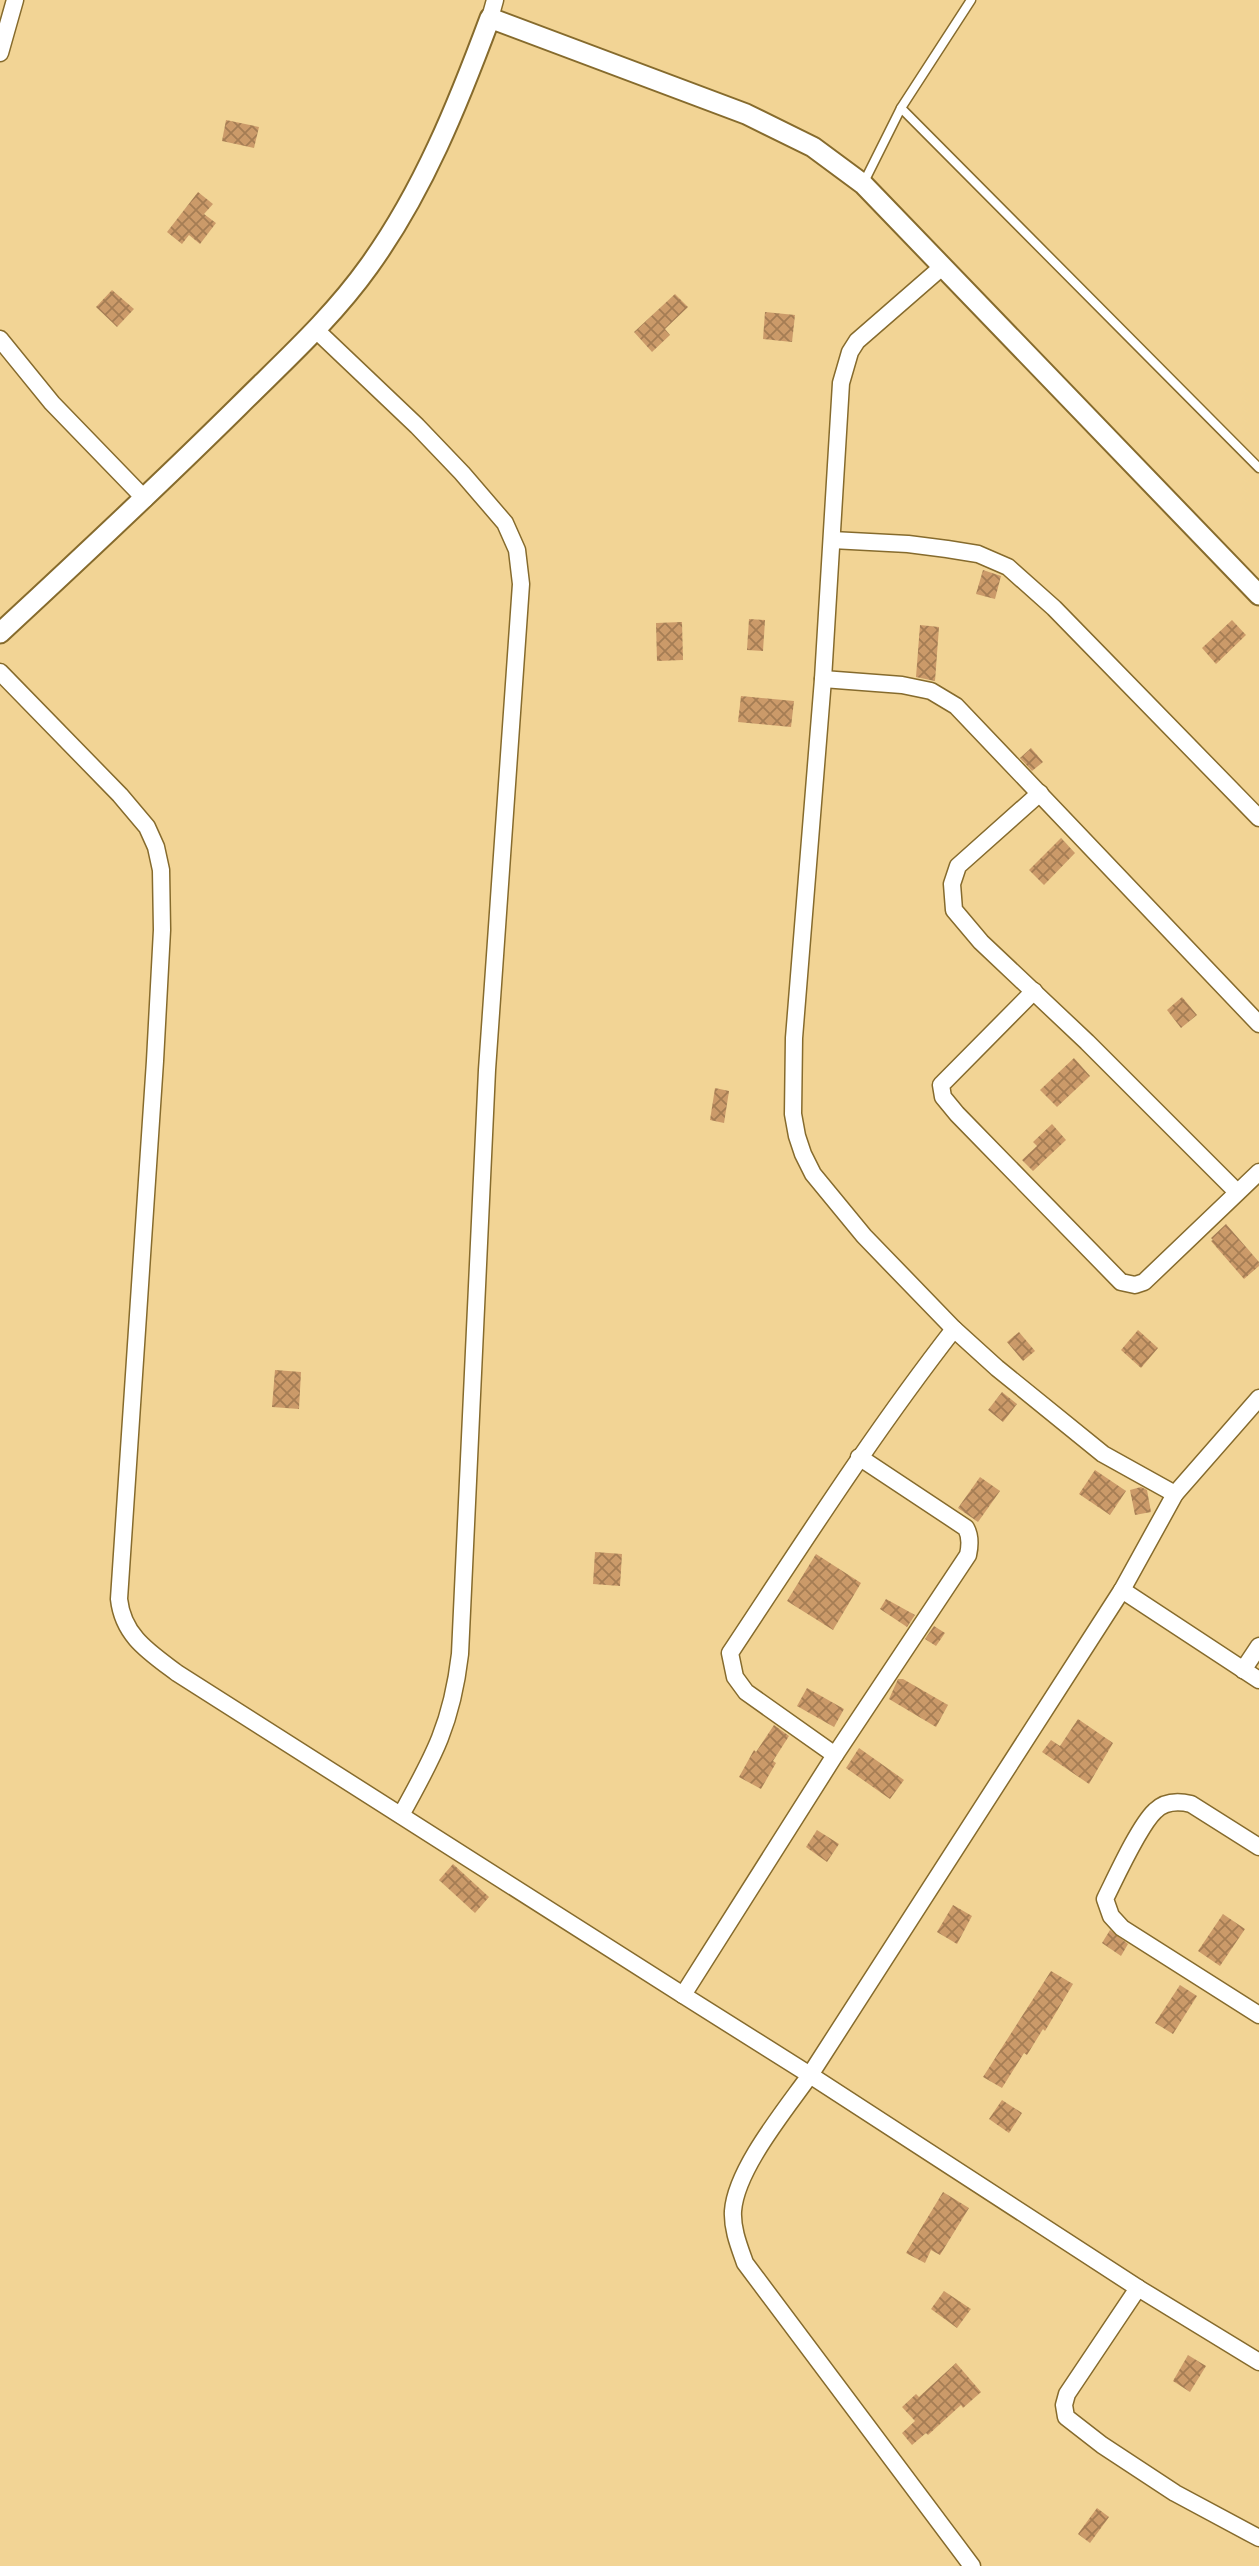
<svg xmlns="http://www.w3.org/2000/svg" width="1259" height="2566" viewBox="0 0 1259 2566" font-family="'PT Sans',sans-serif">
	<defs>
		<pattern id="building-cross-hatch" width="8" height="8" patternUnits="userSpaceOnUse" patternTransform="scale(1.75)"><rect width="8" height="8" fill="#cb9a69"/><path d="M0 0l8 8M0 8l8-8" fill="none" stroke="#a57d54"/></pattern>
	</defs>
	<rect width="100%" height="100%" fill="#f2d495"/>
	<g fill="url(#building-cross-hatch)">
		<polygon points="226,120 259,127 254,148 222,141"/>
		<polygon points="198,192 213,204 204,214 216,223 200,244 189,235 182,244 167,232"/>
		<polygon points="112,290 134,309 117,327 96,307"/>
		<polygon points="675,294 688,307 665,329 670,335 652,352 634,332"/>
		<polygon points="765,312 795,315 792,342 763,339"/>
		<polygon points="983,570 1001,576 995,599 976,594"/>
		<polygon points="749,619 765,620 763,651 747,650"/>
		<polygon points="1232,620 1246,635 1216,664 1202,648"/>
		<polygon points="682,622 683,660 657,661 656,623"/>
		<polygon points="920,625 939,627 935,681 916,677"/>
		<polygon points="741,696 794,701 791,727 738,722"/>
		<polygon points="1031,748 1043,762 1032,771 1020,758"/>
		<polygon points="1061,838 1075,853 1044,885 1029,870"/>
		<polygon points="1182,997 1197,1015 1181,1028 1167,1010"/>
		<polygon points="1074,1058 1090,1076 1057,1107 1040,1090"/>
		<polygon points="715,1088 729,1091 724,1123 710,1120"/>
		<polygon points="1052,1124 1066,1140 1033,1171 1022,1160 1037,1146 1033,1142"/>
		<polygon points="1226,1224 1259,1262 1259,1266 1244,1279 1211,1241 1213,1240 1211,1238"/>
		<polygon points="1138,1330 1158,1348 1141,1368 1121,1350"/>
		<polygon points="1019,1332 1035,1351 1023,1361 1007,1342"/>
		<polygon points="275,1370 301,1372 299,1409 272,1407"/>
		<polygon points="1002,1392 1017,1404 1003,1422 988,1410"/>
		<polygon points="1095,1470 1126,1491 1110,1515 1079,1494"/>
		<polygon points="980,1477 1000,1491 978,1522 958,1508"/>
		<polygon points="1141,1487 1147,1490 1151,1512 1135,1515 1130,1490"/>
		<polygon points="595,1552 622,1554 620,1586 593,1584"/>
		<polygon points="816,1554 861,1583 833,1630 787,1601"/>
		<polygon points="886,1599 915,1615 907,1627 880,1609"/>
		<polygon points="934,1626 945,1633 936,1646 925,1639"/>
		<polygon points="898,1679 903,1679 948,1705 936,1727 889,1699"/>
		<polygon points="807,1688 844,1709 834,1727 797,1706"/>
		<polygon points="1078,1719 1113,1743 1089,1784 1042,1752 1051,1740 1060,1746"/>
		<polygon points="774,1725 789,1736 773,1761 776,1763 761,1789 739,1777 754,1750 756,1752"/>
		<polygon points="859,1748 904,1780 890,1799 846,1768"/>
		<polygon points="817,1830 839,1844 827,1862 806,1847"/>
		<polygon points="453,1864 489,1897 475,1913 439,1880"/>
		<polygon points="953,1905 972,1916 957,1944 937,1932"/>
		<polygon points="1223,1914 1245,1929 1220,1966 1198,1951"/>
		<polygon points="1110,1930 1128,1944 1121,1956 1102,1943"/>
		<polygon points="1051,1971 1073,1984 1045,2031 1043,2029 1027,2055 1024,2053 1002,2088 983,2077"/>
		<polygon points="1180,1985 1197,1996 1173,2034 1155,2023"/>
		<polygon points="1002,2100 1022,2113 1009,2133 989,2119"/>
		<polygon points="943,2192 969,2208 940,2255 931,2250 925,2263 906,2253"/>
		<polygon points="944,2291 971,2309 957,2328 931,2309"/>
		<polygon points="1188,2355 1206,2366 1190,2392 1173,2381"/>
		<polygon points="956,2363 981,2392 963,2408 961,2405 928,2435 926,2433 912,2445 902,2433 915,2421 902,2407 916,2394 919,2397"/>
		<polygon points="1097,2508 1109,2517 1090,2543 1078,2534"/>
	</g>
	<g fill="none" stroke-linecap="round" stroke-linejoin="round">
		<g stroke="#866b2d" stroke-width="11">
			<g id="service">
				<polyline points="901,108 1259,468"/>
				<polyline points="863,184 901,108 971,0"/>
			</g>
		</g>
		<g stroke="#866b2d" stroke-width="19">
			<g id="minor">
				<polyline points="490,18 495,0"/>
				<polyline points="0,53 15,0"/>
				<polyline points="942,267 857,341 850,352 841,383 823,679 794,1038 793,1114 797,1136 803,1154 813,1174 864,1236 954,1329 997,1368 1103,1454 1175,1494"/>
				<path d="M316,330L417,426L462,473L505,523L517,550L521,584L487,1070L460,1654C452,1723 434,1756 401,1815"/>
				<polyline points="0,339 52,403 145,499"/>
				<polyline points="832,540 908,544 947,549 978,554 1008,567 1054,608 1259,818"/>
				<path d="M0,672L120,795L147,827L156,847L161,870L162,930L155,1061L119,1599C123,1636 149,1652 177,1673L683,1995"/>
				<polyline points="823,679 902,685 931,691 956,706 1259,1024"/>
				<polyline points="1040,793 958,866 952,884 954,910 981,942 1087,1042 1237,1192"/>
				<polyline points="1034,991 941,1085 943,1097 957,1114 1121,1282 1135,1285 1144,1282 1259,1172"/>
				<path d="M954,1329C873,1433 803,1543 730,1653L735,1677L746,1692L835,1755L683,1995L810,2075C786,2109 736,2169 733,2211C732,2229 739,2246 745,2263L972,2566"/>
				<polyline points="1259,1398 1175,1494 1122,1590 810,2075 1138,2288 1259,2362"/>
				<polyline points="1122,1590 1259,1680"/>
				<polyline points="1243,1670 1259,1646"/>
				<path d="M835,1755L968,1555C970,1546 971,1537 966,1528L859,1457"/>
				<path d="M1259,1847L1191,1804C1178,1801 1165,1801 1155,1811C1139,1826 1116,1877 1105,1899L1111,1916L1122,1928L1259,2015"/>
				<polyline points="1138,2288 1067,2394 1064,2405 1066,2417 1102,2445 1175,2493 1259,2538"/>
			</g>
		</g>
		<g stroke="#866b2d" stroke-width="23">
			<path id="tertiary" d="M0,633C81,558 161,483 239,406C284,361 332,318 369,266C423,191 458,104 490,18L746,114L813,147L863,184L1259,595"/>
		</g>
		<use href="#service" stroke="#fff" stroke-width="8"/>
		<use href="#minor" stroke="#fff" stroke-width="16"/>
		<use href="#tertiary" stroke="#fff" stroke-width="19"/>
	</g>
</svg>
